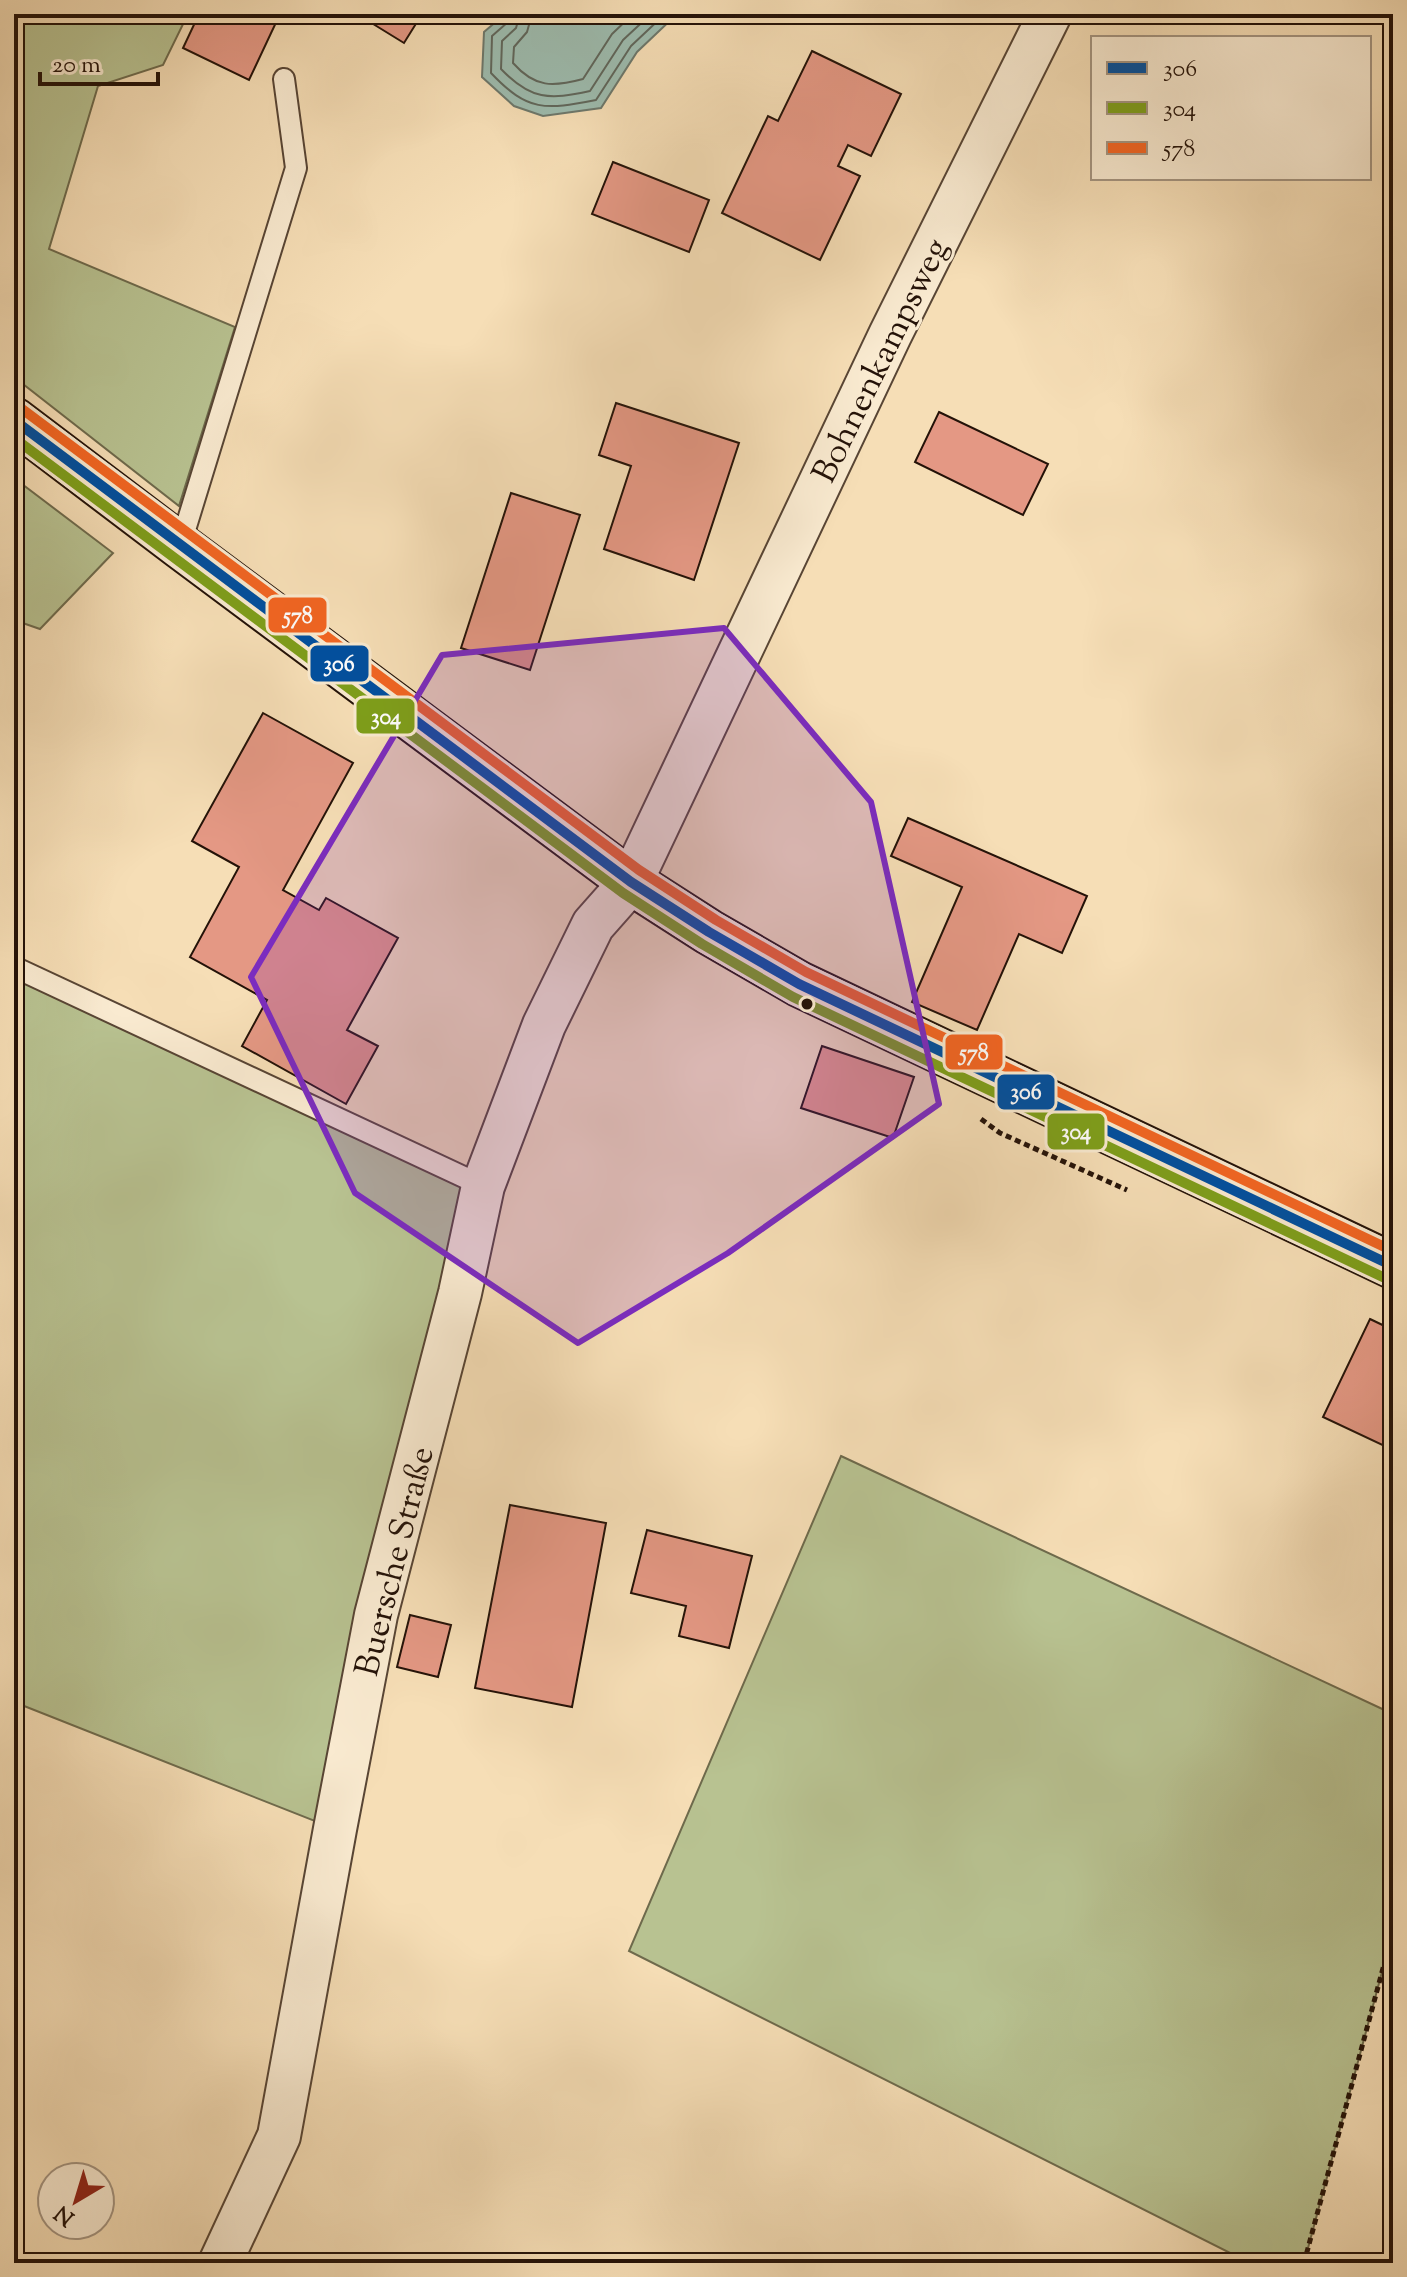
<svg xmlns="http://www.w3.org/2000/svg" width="1407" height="2277" viewBox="0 0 1407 2277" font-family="'Sorts Mill Goudy',serif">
	<rect width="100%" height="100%" fill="#f6deb6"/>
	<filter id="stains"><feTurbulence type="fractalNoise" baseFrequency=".0025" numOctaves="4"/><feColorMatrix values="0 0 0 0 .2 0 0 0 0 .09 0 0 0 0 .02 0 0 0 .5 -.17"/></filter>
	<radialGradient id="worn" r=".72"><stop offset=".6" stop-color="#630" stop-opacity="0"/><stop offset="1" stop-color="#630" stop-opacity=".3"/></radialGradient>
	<g fill="#b8c291" stroke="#6e6a4c" stroke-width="2">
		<polygon points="14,14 188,14 163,65 98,86 49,249 235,327 179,506 14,377"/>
		<polygon points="14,478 113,553 40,629 14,620"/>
		<polygon points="14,967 483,1186 335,1829 14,1702"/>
		<polygon points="841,1456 1393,1714 1393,1931 1304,2263 1250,2263 629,1951"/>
	</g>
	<polygon fill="#9dbcaf" stroke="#6d786c" stroke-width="2" points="505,14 677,14 637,52 601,108 543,116 514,106 482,77 484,32"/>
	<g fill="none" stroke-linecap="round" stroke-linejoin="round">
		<g stroke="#60675c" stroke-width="2">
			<path d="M509,14L508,22L492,36L491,73C528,112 545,110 596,100L631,46L665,14"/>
			<path d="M520,14L516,28L502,41L501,69C531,100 549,100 590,91L623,40L651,14"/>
			<path d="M532,14L527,32L514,47L513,63C535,88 553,87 583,79L612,34L633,14"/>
		</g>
	</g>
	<g fill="#e49884" stroke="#241208" stroke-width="2">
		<polygon points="199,14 280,14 249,80 183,48"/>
		<polygon points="357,14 422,14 404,43"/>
		<polygon points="812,51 901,94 871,156 848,145 838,166 860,176 820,260 722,213 768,116 778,121"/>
		<polygon points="613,162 709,200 689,252 592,214"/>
		<polygon points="616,403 739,443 694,580 604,549 631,466 599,455"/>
		<polygon points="939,412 1048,464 1023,515 915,462"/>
		<polygon points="511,493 580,515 530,670 461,648"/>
		<polygon points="263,713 353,763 283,890 319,910 326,898 398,938 347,1030 378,1046 346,1104 242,1046 267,1000 190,957 239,867 192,841"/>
		<polygon points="908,818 1087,896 1062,953 1019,934 977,1030 912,1002 962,887 891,856"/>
		<polygon points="822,1046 914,1077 893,1138 801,1108"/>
		<polygon points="1370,1319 1393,1330 1393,1450 1323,1417"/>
		<polygon points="510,1505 606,1523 572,1707 475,1688"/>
		<polygon points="647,1530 752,1556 729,1648 679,1636 686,1606 631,1593"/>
		<polygon points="410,1615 451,1625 438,1677 397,1667"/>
	</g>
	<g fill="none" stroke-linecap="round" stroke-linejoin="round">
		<g stroke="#584534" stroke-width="24">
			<g id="service">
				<polyline points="180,546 296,168 284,79"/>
				<polyline points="14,967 483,1186"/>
			</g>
		</g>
		<g stroke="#584534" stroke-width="46">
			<polyline id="minor" points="220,2263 279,2136 335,1829 376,1615 460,1293 483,1186 544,1025 593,925 631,882 890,335 1050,14"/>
		</g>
		<g stroke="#241208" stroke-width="48">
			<polyline id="secondary" points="14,420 180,546 631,882 709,932 799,984 1393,1266"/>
		</g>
		<g stroke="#241208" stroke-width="5" stroke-dasharray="6 4" stroke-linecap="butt">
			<polyline points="981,1119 1000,1133 1127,1190"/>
			<polyline points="1304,2263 1393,1931"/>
		</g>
		<use href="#service" stroke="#f9ead0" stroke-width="20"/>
		<use href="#minor" stroke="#f9ead0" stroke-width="42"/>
		<use href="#secondary" stroke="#f9ead0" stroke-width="44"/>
		<g stroke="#f9ead0" stroke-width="16">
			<polyline id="bus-1" points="14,420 631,882 709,932 799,984 1393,1266"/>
		</g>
		<g stroke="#f9ead0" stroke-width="16">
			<polyline id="bus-2" points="14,438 623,893 702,944 793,997 1387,1279"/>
		</g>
		<g stroke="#f9ead0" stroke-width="16">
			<polyline id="bus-3" points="22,409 639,870 716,920 806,972 1393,1251"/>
		</g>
		<use href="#bus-1" stroke="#004f9f" stroke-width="10"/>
		<use href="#bus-2" stroke="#7e9e1a" stroke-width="10"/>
		<use href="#bus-3" stroke="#f26522" stroke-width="10"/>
	</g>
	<path fill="#7b2cbf" fill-opacity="0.2" stroke="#7b2cbf" stroke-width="6" stroke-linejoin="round" d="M724,628L871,802L939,1104L728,1253L578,1343L355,1193L251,977L442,655Z"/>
	<circle fill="#241208" stroke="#f9ead0" stroke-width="3" cx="807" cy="1004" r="7"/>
	<g text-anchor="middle" stroke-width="6" stroke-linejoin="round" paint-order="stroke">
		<g font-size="34" fill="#241208" stroke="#f9ead0">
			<text transform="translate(879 360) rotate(-64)" y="12">Bohnenkampsweg</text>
			<text transform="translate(393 1561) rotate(-76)" y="12">Buersche Straße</text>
		</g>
	</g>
	<g stroke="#f9ead0" stroke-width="3">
		<rect x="267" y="596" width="61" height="38" rx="8" fill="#f26522"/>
		<rect x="309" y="644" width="61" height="39" rx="8" fill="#004f9f"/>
		<rect x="355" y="697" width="61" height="38" rx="8" fill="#7e9e1a"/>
		<rect x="944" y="1033" width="60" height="38" rx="8" fill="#f26522"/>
		<rect x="996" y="1073" width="60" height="38" rx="8" fill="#004f9f"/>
		<rect x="1046" y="1112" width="60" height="39" rx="8" fill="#7e9e1a"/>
	</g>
	<g font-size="22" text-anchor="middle" font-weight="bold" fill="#fff">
		<text x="298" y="623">578</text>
		<text x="339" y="671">306</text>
		<text x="386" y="724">304</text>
		<text x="974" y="1060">578</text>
		<text x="1026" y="1099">306</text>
		<text x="1076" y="1139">304</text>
	</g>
	<rect width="1407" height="2277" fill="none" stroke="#f6deb6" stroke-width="48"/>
	<rect x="16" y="16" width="1375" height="2245" fill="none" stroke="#241208" stroke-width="4"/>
	<rect x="24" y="24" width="1359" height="2229" fill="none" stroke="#241208" stroke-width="2"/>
	<rect x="1091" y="36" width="280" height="144" fill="#f9ead0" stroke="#a49480" stroke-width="2"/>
	<rect x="1107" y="62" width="40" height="12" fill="#004f9f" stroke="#a49480" stroke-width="2"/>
	<text x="1163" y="76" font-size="24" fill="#241208">306</text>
	<rect x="1107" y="102" width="40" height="12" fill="#7e9e1a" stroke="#a49480" stroke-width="2"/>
	<text x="1163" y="116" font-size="24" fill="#241208">304</text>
	<rect x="1107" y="142" width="40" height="12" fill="#f26522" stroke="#a49480" stroke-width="2"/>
	<text x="1163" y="156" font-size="24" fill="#241208">578</text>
	<g transform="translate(76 2201) rotate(218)"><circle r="38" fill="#f9ead0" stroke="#a49480" stroke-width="2"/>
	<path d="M0-6L14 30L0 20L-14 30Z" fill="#8f2418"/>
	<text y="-12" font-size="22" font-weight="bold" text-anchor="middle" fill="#241208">N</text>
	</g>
	<path d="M40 72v12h118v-12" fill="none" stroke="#241208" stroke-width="4"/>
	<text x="52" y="72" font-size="24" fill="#241208" stroke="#f9ead0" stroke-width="6" paint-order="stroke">20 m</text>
	<rect width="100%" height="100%" filter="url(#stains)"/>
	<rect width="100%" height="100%" fill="url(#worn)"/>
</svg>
